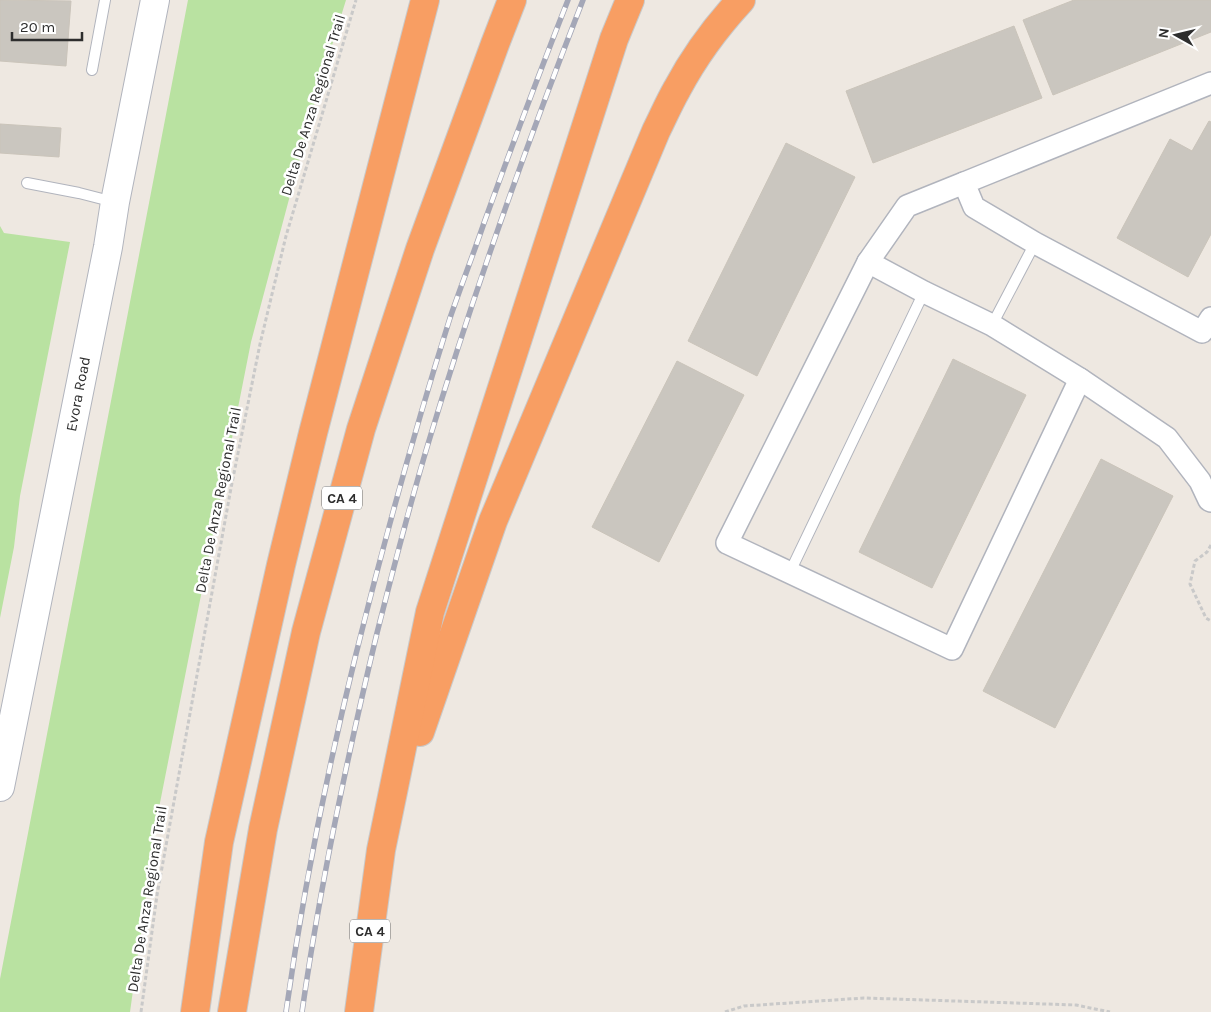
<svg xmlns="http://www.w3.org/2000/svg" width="1211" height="1012" viewBox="0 0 1211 1012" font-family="Karla,sans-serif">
	<rect width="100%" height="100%" fill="#eee8e1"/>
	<g fill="#b9e2a1">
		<polygon points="188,0 346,0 317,94 251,342 157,818 130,1012 0,1012 0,979"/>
		<polygon points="0,226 4,233 70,242 20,496 14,547 0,618"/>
	</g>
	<g fill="#cac6bf" stroke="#cac4ba">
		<polygon points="0,0 71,1 66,66 0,61"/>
		<polygon points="1074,0 1211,0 1211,32 1053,95 1023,20"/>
		<polygon points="1014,26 1042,98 873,163 846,91"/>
		<polygon points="1209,121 1211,122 1211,234 1188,277 1117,238 1170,139 1192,151"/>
		<polygon points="0,124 61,128 59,157 0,153"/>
		<polygon points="786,143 855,177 757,376 688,341"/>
		<polygon points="953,359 1026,395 932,588 859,552"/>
		<polygon points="677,361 744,395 659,562 592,527"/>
		<polygon points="1101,459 1173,496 1055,728 983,691"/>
	</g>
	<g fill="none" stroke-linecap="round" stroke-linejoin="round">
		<g stroke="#b1b4bd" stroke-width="12">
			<g id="lane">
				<polyline points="92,70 105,0"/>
				<polyline points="27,183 79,193 114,202"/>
				<polyline points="992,325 1035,243"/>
				<polyline points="790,572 924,292"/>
			</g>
		</g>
		<g stroke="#b1b4bd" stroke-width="24">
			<g id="street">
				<polyline points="1211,83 964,183 974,207 1035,243 1202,332 1211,318"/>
				<polyline points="964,183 907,206 868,262 727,543 952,649 1080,379"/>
				<polyline points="868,262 924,292 992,325 1080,379 1167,438 1200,481 1209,500 1211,501"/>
			</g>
		</g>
		<g stroke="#b1b4bd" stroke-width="30">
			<polyline id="secondary" points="0,787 108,247 115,202 155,0"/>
		</g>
		<g stroke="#c9c9c9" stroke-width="30">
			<g id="highway">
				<path d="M420,732L493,521L656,131C663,117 669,103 677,89C694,57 716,27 741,0"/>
				<polyline points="195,1012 219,842 281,565 313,433 425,0"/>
				<polyline points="232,1012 263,829 306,632 361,429 420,249 495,44 512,0"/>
				<polyline points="359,1012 381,850 430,612 614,39 630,0"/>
			</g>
		</g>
		<g stroke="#c9c9c9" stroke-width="3" stroke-dasharray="4 2.5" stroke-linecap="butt">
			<polyline points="1211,545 1207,552 1195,561 1190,584 1206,618 1211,621"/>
			<polyline points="141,1012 157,895 231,488 260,344 286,236 356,0"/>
			<polyline points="725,1012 744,1006 864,998 1076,1005 1110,1012"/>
		</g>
		<use href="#lane" stroke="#fff" stroke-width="10"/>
		<use href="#street" stroke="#fff" stroke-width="21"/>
		<use href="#secondary" stroke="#fff" stroke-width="28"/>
		<use href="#highway" stroke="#f89e63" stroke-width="28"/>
		<g stroke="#a4a7b7" stroke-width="5.5">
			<g id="rail">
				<path d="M286,1012C303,891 327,772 356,654C384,541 415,429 450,318C461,286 473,255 484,223C511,148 539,74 568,0"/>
				<path d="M302,1012C320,885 347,758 377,633C393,570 409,507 428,444C473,294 526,146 583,0"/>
			</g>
		</g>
		<use href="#rail" stroke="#fff" stroke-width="4" stroke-dasharray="11" stroke-linecap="butt"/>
	</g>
	<g text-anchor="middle" stroke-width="5" stroke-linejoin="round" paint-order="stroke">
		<g fill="#fff" stroke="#6d6d6d" stroke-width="1">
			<rect x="322" y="486.5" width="40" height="23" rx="4"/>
			<rect x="350" y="919.5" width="40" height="23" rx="4"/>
		</g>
		<g font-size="14" font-weight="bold" fill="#2e2e2e">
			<text x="342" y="503">CA 4</text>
			<text x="370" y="936">CA 4</text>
		</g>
		<g font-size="15" fill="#2e2e2e" stroke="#fff">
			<text transform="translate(313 105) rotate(-73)" y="5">Delta De Anza Regional Trail</text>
			<text transform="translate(78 394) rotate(-79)" y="5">Evora Road</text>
			<text transform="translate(218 500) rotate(-79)" y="5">Delta De Anza Regional Trail</text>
			<text transform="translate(147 899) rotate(-81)" y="5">Delta De Anza Regional Trail</text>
		</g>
	</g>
	<g transform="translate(1176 35) rotate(278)" stroke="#ffffff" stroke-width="4" paint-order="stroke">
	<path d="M0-4L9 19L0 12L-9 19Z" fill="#2e2e2e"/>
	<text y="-8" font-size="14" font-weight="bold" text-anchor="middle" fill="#2e2e2e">N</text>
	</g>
	<path d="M12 32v8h70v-8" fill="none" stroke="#2e2e2e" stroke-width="2.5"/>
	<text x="20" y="32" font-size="15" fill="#2e2e2e" stroke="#ffffff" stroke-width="4" paint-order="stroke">20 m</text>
</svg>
